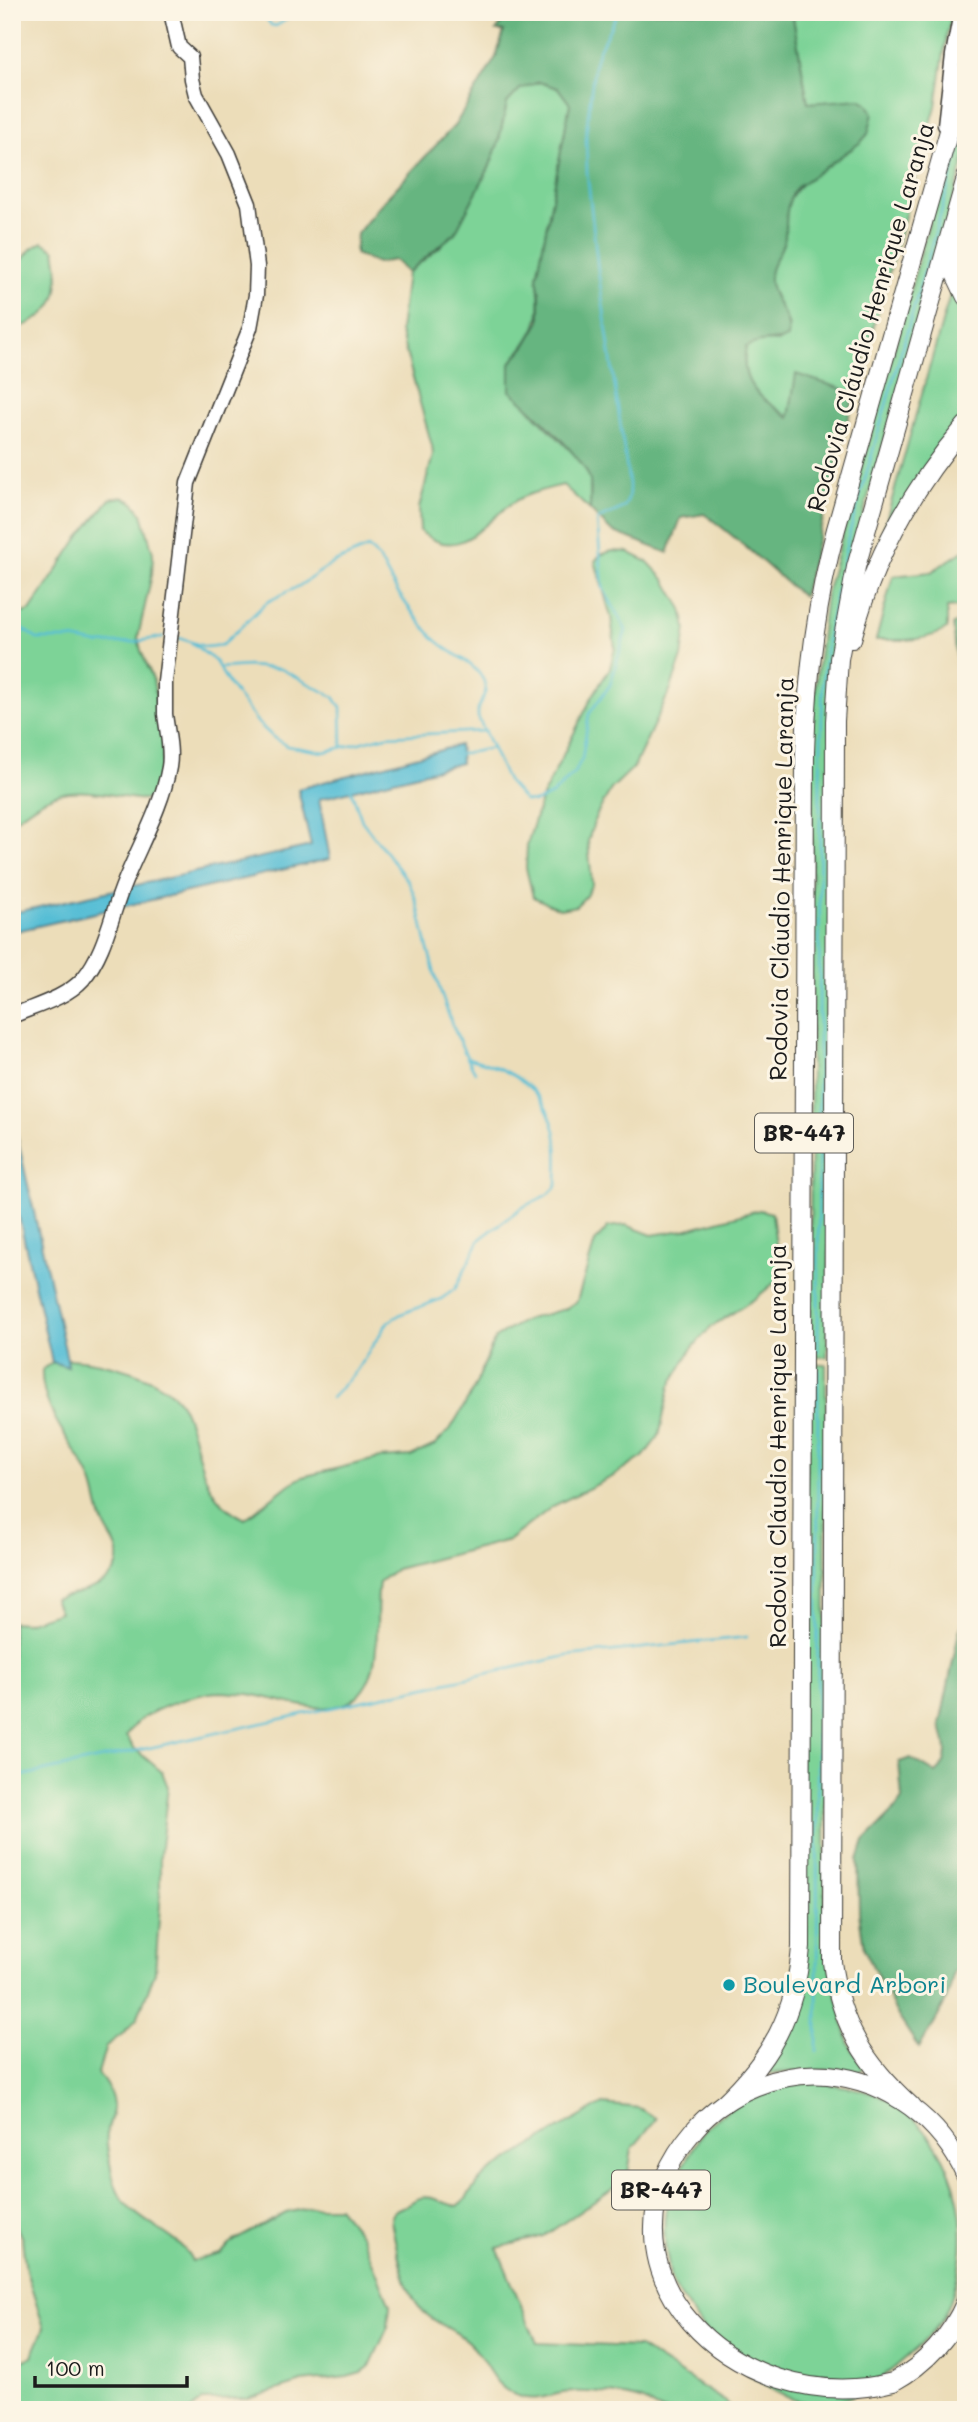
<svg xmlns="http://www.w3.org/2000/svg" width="978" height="2422" viewBox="0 0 978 2422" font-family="Mali,sans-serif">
	<rect width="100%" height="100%" fill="#fcf5e5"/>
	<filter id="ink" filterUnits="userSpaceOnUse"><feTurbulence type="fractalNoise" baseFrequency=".0143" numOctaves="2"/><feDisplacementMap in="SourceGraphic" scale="14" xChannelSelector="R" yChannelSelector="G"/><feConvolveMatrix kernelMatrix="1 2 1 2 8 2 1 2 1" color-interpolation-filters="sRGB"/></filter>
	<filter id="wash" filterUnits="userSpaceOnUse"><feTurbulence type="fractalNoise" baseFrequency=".00686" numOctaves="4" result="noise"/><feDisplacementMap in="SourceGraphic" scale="28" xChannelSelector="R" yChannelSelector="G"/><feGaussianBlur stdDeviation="1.57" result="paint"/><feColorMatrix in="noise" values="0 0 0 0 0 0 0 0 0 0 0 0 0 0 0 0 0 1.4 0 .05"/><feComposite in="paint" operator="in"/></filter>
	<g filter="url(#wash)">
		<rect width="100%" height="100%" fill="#ecddb9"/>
		<g fill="#7dd397" stroke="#4c785a" stroke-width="2">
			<path d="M792,12H953L947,33L936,106L855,393L797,375L789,417C761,398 738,386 746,347L756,341L778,342L789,327C785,311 773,300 770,283C768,266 778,257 783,242C787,232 784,220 786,210C790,185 831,159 852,149L860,100L808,103Z"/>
			<path d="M539,82L558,88L570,104L537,277C544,321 537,330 510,364L526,404L536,416L582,462L590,479V510L563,485C548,489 531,492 517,500C485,519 461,566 420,531L419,508L433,455L432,446L400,331L407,273L440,247L489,168L498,144L507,103L520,89Z"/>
			<polygon points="966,90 966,154 857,536 843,597 827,1357 810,1357 812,721 826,594"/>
			<path d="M43,242L55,250C63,293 58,316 12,330V272L32,248Z"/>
			<polygon points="953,284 966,305 966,414 946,436 877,552"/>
			<path d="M122,497L133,502L142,514L153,553L152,574L138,637L141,651L153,679L163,740L162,786L157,797C142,802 129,798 113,795C65,786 50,792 12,822V610L19,614L30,611L77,540L110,499Z"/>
			<path d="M966,549V606L947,608V629C924,642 902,640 876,640L893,576L931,572Z"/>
			<polygon points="612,551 628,552 648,562 665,580 682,609 686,628 682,657 671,688 634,767 611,789 596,816 588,841 592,884 586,896 576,906 560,909 533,897 526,868 527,845 542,797 592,697 610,668 615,648 611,617 595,561 600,555"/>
			<polygon points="966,622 966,734 964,734 953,624"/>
			<path d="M759,1210L772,1213L780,1278L756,1298L711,1327L692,1348L670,1386L659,1436L643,1457L612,1477L553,1506L509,1540L396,1569L379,1582C375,1610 380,1641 373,1668C356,1730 297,1703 254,1695C243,1693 232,1693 221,1692C200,1692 158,1707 140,1720C135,1724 130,1731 126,1736L135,1749L162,1772L168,1787L160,1855V1905L155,1972L137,2019L121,2035L106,2046L98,2073C105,2083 113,2094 113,2107C113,2116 108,2125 107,2134C105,2145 113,2181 118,2192C135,2224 181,2234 192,2261L220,2254L235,2240L286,2213L311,2207H338L361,2235L390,2305L388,2327L370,2366L361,2373L347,2377L302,2382L248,2399L202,2400L191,2410H12V2365L32,2357L44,2328L26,2271L22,2239L12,2216V1622L26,1623L60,1612L54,1599C77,1593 122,1587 118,1553C117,1543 107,1533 104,1524C97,1509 97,1491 90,1477C73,1443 40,1409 42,1370L52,1362L68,1367L67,1359H69C102,1361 170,1376 184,1410C203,1452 196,1495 245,1519L287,1486L302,1477L380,1458L411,1456L435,1445L451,1428L474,1389L495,1338L525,1320L565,1309L577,1301L595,1242L608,1227L626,1225L652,1235L684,1230Z"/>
			<polygon points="809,1364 826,1364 825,1946 848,2042 863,2068 859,2072 844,2069 771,2073 768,2069 768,2065 793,2020"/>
			<path d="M809,2082C839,2085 869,2088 895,2104C965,2151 978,2246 943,2318C930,2338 913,2352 895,2367C874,2384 855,2401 826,2403C794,2406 770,2390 745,2372C738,2366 730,2362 724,2356C716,2348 676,2292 672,2282C669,2275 669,2265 667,2256C659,2214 669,2187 691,2152C696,2144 700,2135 705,2129C721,2113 742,2101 763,2092C776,2085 794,2085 809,2082Z"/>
			<path d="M603,2104L639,2108L656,2119L632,2149L627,2179L544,2236L497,2248L537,2343L639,2347L726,2402L730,2410C712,2410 676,2413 660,2410C654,2408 648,2402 641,2400C625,2395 590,2391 572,2392C550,2393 538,2404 515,2395C492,2385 488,2365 474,2348C457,2329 443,2328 426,2314C404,2297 397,2248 391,2221C392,2211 396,2209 405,2206C410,2204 414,2199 420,2198C431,2194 445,2205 458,2206L465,2200L478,2182L488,2173L553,2132Z"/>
		</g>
		<g fill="#66b580" stroke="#41684e" stroke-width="2">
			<path d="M510,12H792L808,103L860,99L867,103L873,113L868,134L861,142L796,188C782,211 789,218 784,241C779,258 766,267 771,287C776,308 791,314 788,338C773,343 760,339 746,347C738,385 761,398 789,417L796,374L855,393L803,597C770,570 740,539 704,514L681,518L668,553L611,531L590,510C590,500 592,486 589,477C582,457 528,405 510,391V364L526,345L540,321V294L537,277L570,104L558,88L539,82L520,89L507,103L498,144L489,168L455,233L407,273L395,260L377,263L355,254L357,234L380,205L455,125L496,57L504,31H496Z"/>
			<path d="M966,1617V1963L953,1972C951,2000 933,2025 919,2048L898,2016L864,1949L859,1913L858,1860L864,1841L892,1813L902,1799L899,1762L911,1758L936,1773C951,1761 946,1742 940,1725L959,1631Z"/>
		</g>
		<g fill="#57bed5" stroke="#3a6d78" stroke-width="2">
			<polygon points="459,745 461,763 319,799 330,859 12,932 12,913 311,846 298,789"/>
			<polygon points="12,1114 67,1359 68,1367 52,1362 12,1187"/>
		</g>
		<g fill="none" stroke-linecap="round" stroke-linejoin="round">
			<g stroke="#57bed5" stroke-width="2.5">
				<polyline points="262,12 271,25 276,26 299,12"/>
				<polyline points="12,621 37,639 72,639 98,644 134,642 163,637"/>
				<path d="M179,638L206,647L222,645L267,602L299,586L333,563L368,548C381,557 385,571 393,584C404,603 419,621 433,637C449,655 484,664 486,690L478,710V717L507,781L525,801L535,802L552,795L574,773L582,759L589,714L610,685L626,630L603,588L597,520C618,507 630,515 629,484L598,270L587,172L586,133L594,67L598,52L618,12"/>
				<polyline points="192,643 215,661 230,686 258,723 274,738 287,746 324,752 386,736 486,731"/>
				<polyline points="219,668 249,666 281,669 334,697 341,708 342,747"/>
				<polyline points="457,755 492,748"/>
				<path d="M351,790L362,821L408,881C419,902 422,926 428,949C439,991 453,1034 475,1072"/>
				<polyline points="818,1351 820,778 823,681 828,633 848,538 966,125"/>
				<path d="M331,1398L356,1371L388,1322L401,1314L441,1299L455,1289L480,1239L521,1208L549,1194L557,1186C557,1168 559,1148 555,1131C543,1086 509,1068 467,1058"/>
				<polyline points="12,1778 567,1656 747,1637"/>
				<polyline points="817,2052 818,1369"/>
			</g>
		</g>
	</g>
	<g filter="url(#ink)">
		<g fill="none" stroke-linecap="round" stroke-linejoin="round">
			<g stroke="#3b3934" stroke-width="17">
				<g id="minor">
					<polyline points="945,125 953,55 961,12"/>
					<path d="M12,1016C35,1006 66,998 83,979C106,951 111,914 125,881C140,844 162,807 169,767C172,750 167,731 165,714C165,703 165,693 165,682L188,483L250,328L256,295L257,266L249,204L229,154L196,95L192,79L190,57L179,47L171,12"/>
				</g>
			</g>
			<g stroke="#3b3934" stroke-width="20">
				<g id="major">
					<polyline points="951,244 954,272 966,297"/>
					<path d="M852,639C873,559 912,488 966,425"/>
					<path d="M722,2105C771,2059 796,2014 801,1947L805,752C807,676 816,603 836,529L966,71"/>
					<path d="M911,2106C865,2064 840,2024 832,1962L835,721L839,659L856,567L966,178"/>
					<path d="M966,2176C941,2120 889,2081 828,2075C779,2071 727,2092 695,2129C577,2266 735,2422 893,2382C926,2364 951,2336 966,2301"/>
				</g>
			</g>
			<use href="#minor" stroke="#fff" stroke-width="14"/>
			<use href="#major" stroke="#fff" stroke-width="18"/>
		</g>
	</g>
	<circle fill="#0f9aa8" stroke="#fcf5e5" stroke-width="2.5" cx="729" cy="1985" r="7"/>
	<g text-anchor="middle" stroke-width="6" stroke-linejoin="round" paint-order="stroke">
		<g fill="#fcf5e5" stroke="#5f5d58" stroke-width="2">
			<rect x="755" y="1113.5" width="98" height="39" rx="5"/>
			<rect x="612" y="2170.5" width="98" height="39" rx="5"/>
		</g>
		<g font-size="23" font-weight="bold" fill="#1c1c1c">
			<text x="804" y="1141">BR-447</text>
			<text x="661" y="2198">BR-447</text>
		</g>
		<g font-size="24" fill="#1c1c1c" stroke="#fcf5e5">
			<text transform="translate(871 317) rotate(-74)" y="8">Rodovia Cláudio Henrique Laranja</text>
			<text transform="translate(782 879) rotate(-89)" y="8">Rodovia Cláudio Henrique Laranja</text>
			<text transform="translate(778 1446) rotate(-90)" y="8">Rodovia Cláudio Henrique Laranja</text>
		</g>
		<g font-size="24" fill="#0d838f" stroke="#fcf5e5" text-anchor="start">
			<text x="743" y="1993">Boulevard Arbori</text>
		</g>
	</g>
	<rect width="978" height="2422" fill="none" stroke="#fcf5e5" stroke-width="42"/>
	<path d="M35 2376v10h152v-10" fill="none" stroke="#1c1c1c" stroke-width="3.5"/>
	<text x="46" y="2376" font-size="21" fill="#1c1c1c" stroke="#fcf5e5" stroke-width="5" paint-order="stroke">100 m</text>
</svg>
